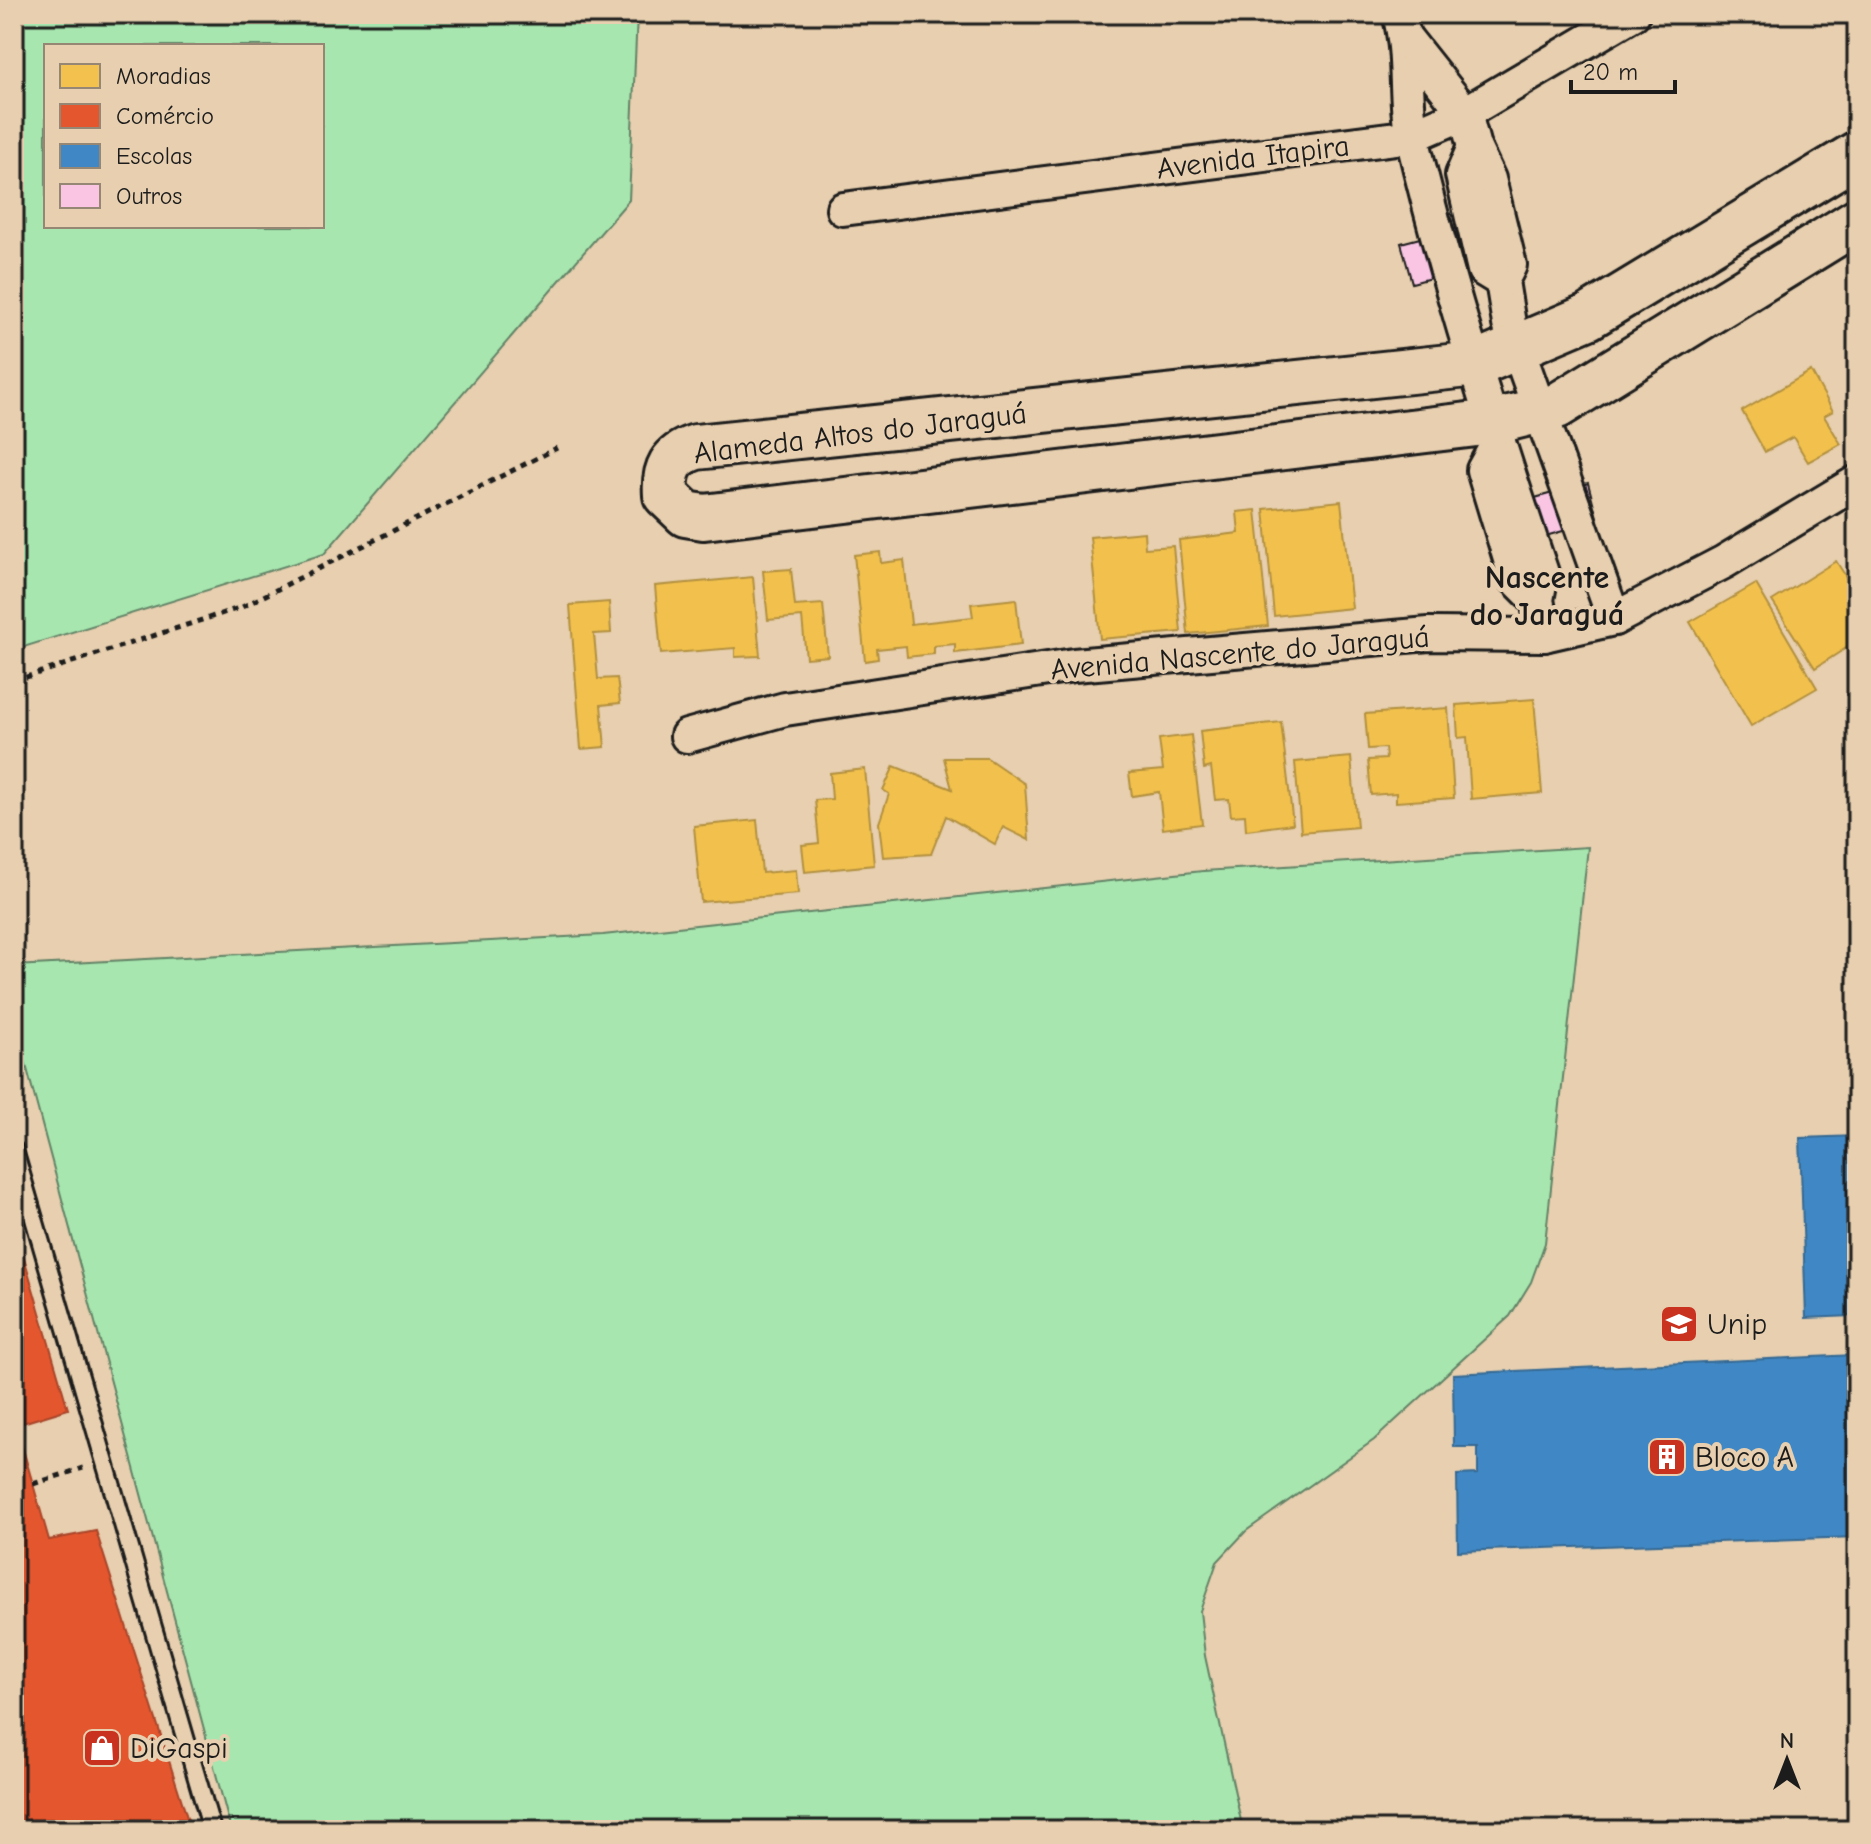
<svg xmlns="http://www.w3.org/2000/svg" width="1871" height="1844" viewBox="0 0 1871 1844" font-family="'Comic Neue',sans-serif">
	<rect width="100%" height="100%" fill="#e7cfaf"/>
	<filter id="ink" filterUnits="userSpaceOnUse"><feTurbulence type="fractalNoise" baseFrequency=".0125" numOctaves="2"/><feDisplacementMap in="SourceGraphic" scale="16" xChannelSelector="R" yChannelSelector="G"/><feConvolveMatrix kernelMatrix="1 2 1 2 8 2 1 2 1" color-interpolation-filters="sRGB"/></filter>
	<g filter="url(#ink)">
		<g fill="#a7e7af" stroke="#628266" stroke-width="2" fill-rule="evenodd">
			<path d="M14,14H637L629,200L324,554L14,650ZM46,46H322V226H46Z"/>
			<polygon points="1588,847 1545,1243 1531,1282 1510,1316 1374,1440 1246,1531 1217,1562 1200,1611 1205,1656 1243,1830 231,1830 14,1020 14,966 603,935 1203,871"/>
		</g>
		<g fill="#f2c14e" stroke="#b2903f" stroke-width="2">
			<polygon points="1811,371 1833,411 1824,416 1841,444 1808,462 1793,437 1765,452 1742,411"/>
			<polygon points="1341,501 1352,608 1274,616 1264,509"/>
			<polygon points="1256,510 1268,626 1188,634 1179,540 1239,533 1237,512"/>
			<polygon points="1144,532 1145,548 1173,546 1181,632 1100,639 1090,537"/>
			<polygon points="880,552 881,563 904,560 911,624 973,617 971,604 1016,599 1021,645 955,653 955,644 934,646 934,654 907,657 906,646 877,649 878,659 865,661 854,555"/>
			<polygon points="1836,561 1857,594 1857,641 1815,668 1772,601"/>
			<polygon points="791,569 795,606 823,604 828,656 806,658 802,617 768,620 763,571"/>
			<polygon points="753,577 760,656 735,657 735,648 661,654 655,586"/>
			<polygon points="1756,584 1817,688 1751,726 1690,622"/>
			<polygon points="609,602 611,633 594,634 598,679 617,678 620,703 601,705 605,747 581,749 570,605"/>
			<polygon points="1534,699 1542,793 1471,799 1467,737 1458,738 1456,705"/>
			<polygon points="1448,708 1454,798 1396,802 1396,793 1371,795 1368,760 1386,759 1385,748 1368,749 1365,714"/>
			<polygon points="1281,722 1293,824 1246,830 1245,815 1231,816 1229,799 1215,800 1211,767 1204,769 1200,731"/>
			<polygon points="1191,735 1202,824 1163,829 1159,792 1132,796 1129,773 1163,770 1159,739"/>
			<polygon points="1351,757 1357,827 1301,832 1295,762"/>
			<polygon points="944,758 987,758 1025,784 1029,840 1003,827 995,844 946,816 931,854 883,857 879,823 889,794 883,790 894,766 952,789"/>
			<polygon points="865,769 874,865 805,872 802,845 819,843 815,800 832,799 830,773"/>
			<polygon points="757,820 762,873 796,870 798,894 701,902 694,826"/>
		</g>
		<polygon fill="#e4572e" stroke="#a84529" stroke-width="2" points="14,1223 68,1409 16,1425 33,1484 49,1540 96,1531 191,1830 14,1830"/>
		<g fill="#3f88c5" stroke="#346892" stroke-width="2">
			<polygon points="1857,1136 1857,1467 1853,1316 1806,1318 1800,1138"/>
			<polygon points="1854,1355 1857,1537 1458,1551 1457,1475 1478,1474 1478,1447 1454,1447 1453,1374"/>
		</g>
		<g fill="#f9c5e3" stroke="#1c1c1c" stroke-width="2">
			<polygon points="1507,215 1518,255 1412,283 1401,243"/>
			<polygon points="1588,483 1598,521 1521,543 1510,505"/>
		</g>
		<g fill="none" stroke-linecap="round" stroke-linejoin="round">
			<g stroke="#1c1c1c" stroke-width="22">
				<polyline id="lane" points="14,1150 212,1830"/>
			</g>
			<g stroke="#1c1c1c" stroke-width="38">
				<g id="street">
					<path d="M1399,14C1411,56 1403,99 1413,141C1448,287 1494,431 1542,573L1537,600L1544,635"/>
					<polyline points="1407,40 1465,113 1474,147 1489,179 1510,265 1502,281 1509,324 1614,619"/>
					<polyline points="1474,147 1462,175 1484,270 1502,281"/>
					<polyline points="843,209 1412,136 1465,113 1633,14"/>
					<polyline points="1499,441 1483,470 1516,579 1537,600"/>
					<polyline points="687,736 785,709 1074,665 1429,634 1544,635 1614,619 1724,562 1857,482"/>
				</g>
			</g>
			<g stroke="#1c1c1c" stroke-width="50">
				<path id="secondary" d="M1857,154L1588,317L1477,364L696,447C671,455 664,469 666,495L686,514L704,517L1493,422L1557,406L1857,221"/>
			</g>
			<g stroke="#1c1c1c" stroke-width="5" stroke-dasharray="6 6" stroke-linecap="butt">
				<polyline points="14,681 242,607 557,448"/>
				<polyline points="33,1484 83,1468"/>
			</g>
			<use href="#lane" stroke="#e7cfaf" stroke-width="16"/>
			<use href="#street" stroke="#e7cfaf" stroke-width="32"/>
			<use href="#secondary" stroke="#e7cfaf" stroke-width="44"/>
		</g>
	</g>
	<defs>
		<g id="university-square" transform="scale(2)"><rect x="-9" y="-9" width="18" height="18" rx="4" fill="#c8321e" stroke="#e7cfaf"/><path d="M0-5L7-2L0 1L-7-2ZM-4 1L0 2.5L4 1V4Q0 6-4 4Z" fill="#fff"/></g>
		<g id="building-square" transform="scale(2)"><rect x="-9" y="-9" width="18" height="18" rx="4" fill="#c8321e" stroke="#e7cfaf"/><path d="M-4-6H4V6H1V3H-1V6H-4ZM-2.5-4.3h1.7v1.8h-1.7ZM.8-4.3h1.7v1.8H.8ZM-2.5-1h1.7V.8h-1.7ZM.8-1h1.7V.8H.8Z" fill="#fff"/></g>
		<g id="shop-square" transform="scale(2)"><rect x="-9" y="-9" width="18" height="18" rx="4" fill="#c8321e" stroke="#e7cfaf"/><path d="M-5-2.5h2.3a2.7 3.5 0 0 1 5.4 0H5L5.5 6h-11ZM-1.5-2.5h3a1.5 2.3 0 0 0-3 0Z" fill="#fff"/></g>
	</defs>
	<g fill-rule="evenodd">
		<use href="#university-square" x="1679" y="1324"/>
		<use href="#building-square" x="1667" y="1457"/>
		<use href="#shop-square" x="102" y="1748"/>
	</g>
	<g text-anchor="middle" stroke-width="8" stroke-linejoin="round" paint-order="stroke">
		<g font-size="30" fill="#1c1c1c" stroke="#e7cfaf">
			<text transform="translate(1253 157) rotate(-7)" y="10">Avenida Itapira</text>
			<text transform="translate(860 433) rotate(-7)" y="10">Alameda Altos do Jaraguá</text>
			<text transform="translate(1240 653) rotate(-5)" y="10">Avenida Nascente do Jaraguá</text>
		</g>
		<g font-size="30" fill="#1c1c1c" stroke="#e7cfaf" text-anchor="start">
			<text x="1707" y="1334">Unip</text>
			<text x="1695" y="1467">Bloco A</text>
			<text x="130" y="1758">DiGaspi</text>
		</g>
		<g font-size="32" font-weight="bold" fill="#1c1c1c" stroke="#e7cfaf">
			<text x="1547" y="588">Nascente<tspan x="1547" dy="37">do Jaraguá</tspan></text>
		</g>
	</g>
	<rect width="1871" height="1844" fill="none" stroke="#e7cfaf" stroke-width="48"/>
	<rect x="24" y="24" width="1823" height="1796" fill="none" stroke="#1c1c1c" stroke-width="3" filter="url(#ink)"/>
	<rect x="44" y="44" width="280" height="184" fill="#e7cfaf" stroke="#968774" stroke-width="2"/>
	<rect x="60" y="64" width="40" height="24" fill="#f2c14e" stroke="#968774" stroke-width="2"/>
	<text x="116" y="84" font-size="24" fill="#1c1c1c">Moradias</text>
	<rect x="60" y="104" width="40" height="24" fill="#e4572e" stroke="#968774" stroke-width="2"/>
	<text x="116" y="124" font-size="24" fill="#1c1c1c">Comércio</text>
	<rect x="60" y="144" width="40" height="24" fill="#3f88c5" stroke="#968774" stroke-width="2"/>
	<text x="116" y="164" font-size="24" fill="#1c1c1c">Escolas</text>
	<rect x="60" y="184" width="40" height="24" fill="#f9c5e3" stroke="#968774" stroke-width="2"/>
	<text x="116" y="204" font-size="24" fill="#1c1c1c">Outros</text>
	<g transform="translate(1787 1760)" stroke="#e7cfaf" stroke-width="6" paint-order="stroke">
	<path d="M0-6L14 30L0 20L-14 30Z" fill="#1c1c1c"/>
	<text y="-12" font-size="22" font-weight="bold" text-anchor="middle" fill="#1c1c1c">N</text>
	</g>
	<path d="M1571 80v12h104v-12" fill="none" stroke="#1c1c1c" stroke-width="4"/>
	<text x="1583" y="80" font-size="24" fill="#1c1c1c" stroke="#e7cfaf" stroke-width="6" paint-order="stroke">20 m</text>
</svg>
